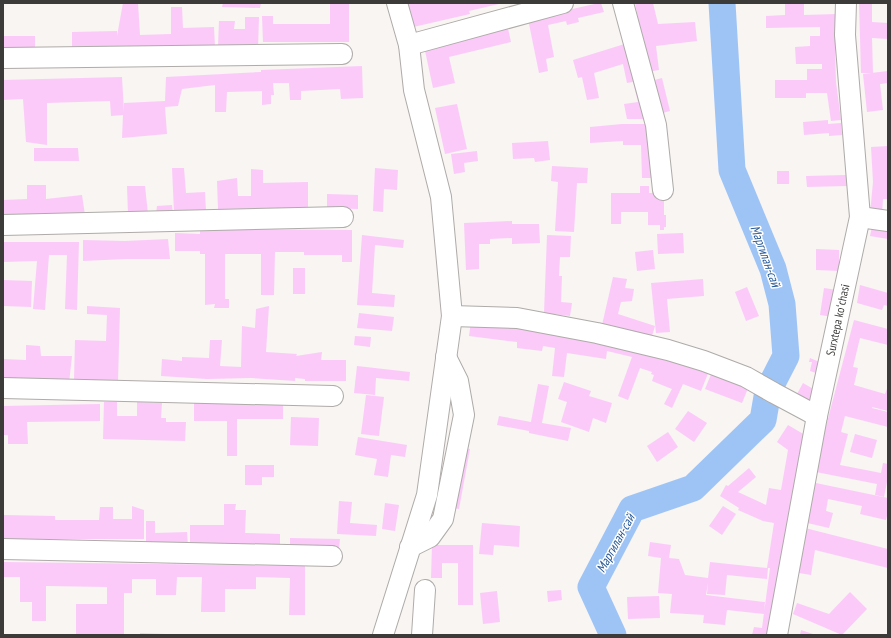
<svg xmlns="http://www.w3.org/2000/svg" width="891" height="638" viewBox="0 0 891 638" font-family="'PT Sans Narrow',sans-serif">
	<rect width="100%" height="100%" fill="#f8f5f3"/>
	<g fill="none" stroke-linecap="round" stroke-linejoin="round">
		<polyline stroke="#9ec4f6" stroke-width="27" points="613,635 591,587 632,509 693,488 763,420 768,391 786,356 782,304 773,269 732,170 722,3"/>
	</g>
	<g fill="#fbcaf9">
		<polygon points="123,3 138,3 140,35 171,34 171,7 182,7 183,28 214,27 215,47 72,50 72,32 117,31 117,36"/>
		<polygon points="223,3 261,3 260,8 222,7"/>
		<polygon points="330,3 349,3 349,42 263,42 262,16 273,16 273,24 330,24"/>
		<polygon points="403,3 499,3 499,4 469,11 470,14 409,28"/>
		<polygon points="599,3 601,3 604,12 578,18 579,22 567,25 566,21 548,25 554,57 546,59 548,71 539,73 528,19"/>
		<polygon points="635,3 653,3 658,24 695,22 697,41 656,46 659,70 647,72 640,28"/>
		<polygon points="785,3 804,3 804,15 837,14 838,50 835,50 836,82 841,120 831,121 827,93 806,93 806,98 775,98 775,80 807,80 807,69 822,69 822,64 796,64 795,47 810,46 810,36 820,36 820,27 766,28 766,16 785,15"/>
		<polygon points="859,3 872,3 872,22 888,23 888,39 872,38 873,73 861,73"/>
		<polygon points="245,17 259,17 258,49 244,45 234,45 234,47 218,47 219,21 235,21 234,29 245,29"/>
		<polygon points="507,24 511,42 449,57 455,83 433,88 424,46"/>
		<rect x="3" y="36" width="32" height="16"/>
		<polygon points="631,42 649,119 627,119 624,104 638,102 633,82 627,83 623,64 594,73 599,98 587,100 582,77 578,78 573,60"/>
		<polygon points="362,66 363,98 341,99 340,89 301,91 301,100 290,100 289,83 273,83 274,95 271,95 271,104 262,105 262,91 227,92 226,112 215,112 215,85 182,89 178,106 165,107 167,134 122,138 123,115 111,116 110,101 47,103 47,145 26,142 23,99 3,100 3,80 122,77 124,112 124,103 165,101 166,77 261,72 261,70"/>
		<polygon points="888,71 888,83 880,84 883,110 867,112 863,74"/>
		<polygon points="662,78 670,111 659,114 651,81"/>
		<polygon points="457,104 467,149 445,154 435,108"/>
		<polygon points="828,120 828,124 841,123 842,135 829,136 829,133 804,135 803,122"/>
		<polygon points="622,124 652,124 653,178 642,178 641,145 623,145 623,141 590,143 590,127"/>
		<polygon points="548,141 550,160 535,162 534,158 513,159 512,143"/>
		<polygon points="888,146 888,199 883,199 882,215 870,214 873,182 871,147"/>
		<polygon points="34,148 78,148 79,161 34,161"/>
		<polygon points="477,151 478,161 464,163 465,172 454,174 451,154"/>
		<polygon points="552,166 588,168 587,183 577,183 574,232 555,231 558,182 551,181"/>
		<polygon points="172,168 184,168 186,193 205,192 206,211 174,212"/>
		<polygon points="375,168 398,170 397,190 384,189 383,212 373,211"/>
		<polygon points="251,169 263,170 263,183 308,182 308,208 218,209 217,181 237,178 238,196 251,196"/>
		<rect x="777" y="171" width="12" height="13"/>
		<polygon points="846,175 847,186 807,187 806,176"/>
		<polygon points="27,185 46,185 46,199 82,195 85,215 3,219 3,200 27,199"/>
		<polygon points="127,186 145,186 148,214 128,214"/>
		<polygon points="640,186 649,186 649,193 664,193 664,215 666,215 666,227 664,227 664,230 660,230 660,225 648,225 648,212 621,212 621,224 611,224 611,193 640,193"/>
		<polygon points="327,194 358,195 358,209 327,208"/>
		<polygon points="172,205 173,214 156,214 157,206"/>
		<polygon points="512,221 512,224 539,224 540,243 512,244 512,238 490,239 490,244 479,244 479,269 466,270 464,223"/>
		<polygon points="873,222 888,225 888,239 870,236"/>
		<polygon points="200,229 352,230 352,262 342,262 342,255 304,255 304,252 275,252 274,295 261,295 261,254 225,254 225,299 229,299 229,308 214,308 215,304 205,305 205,254 200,254 200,251 175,251 175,233 200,234"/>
		<polygon points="683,233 684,253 658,254 657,234"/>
		<polygon points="362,235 404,240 403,248 375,245 372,293 395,295 394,307 357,305"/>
		<polygon points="547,235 571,236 570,257 560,257 559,276 562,276 561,302 572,303 570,316 544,313"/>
		<polygon points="168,239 170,259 126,259 83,261 83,240 125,241"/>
		<polygon points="3,242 79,242 77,310 65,309 67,255 49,255 45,310 33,309 37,261 3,262"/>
		<polygon points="816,249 839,250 839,271 816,270"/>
		<polygon points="653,250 655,269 637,271 635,252"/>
		<rect x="293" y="268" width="12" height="26"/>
		<polygon points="613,277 627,279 625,288 634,289 632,301 621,302 618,314 655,326 651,339 602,325"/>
		<polygon points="703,279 704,296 667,299 670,332 656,333 651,283"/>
		<polygon points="3,280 32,281 31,307 3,306"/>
		<polygon points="860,285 888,293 888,306 884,305 882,310 857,303"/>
		<polygon points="747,287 759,316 746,321 735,292"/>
		<polygon points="824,288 837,290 833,317 820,315"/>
		<polygon points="87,306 120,308 118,382 74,380 75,340 106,341 107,315 87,314"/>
		<polygon points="269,306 266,352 297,354 296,356 322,352 321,360 346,360 346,381 305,381 305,379 295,378 295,381 251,378 207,379 161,376 162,359 182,361 182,357 209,358 210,340 222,340 220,366 241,367 242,326 255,328 256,309"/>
		<polygon points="359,313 394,317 392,331 357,328"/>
		<polygon points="854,320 888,329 888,345 860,338 853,367 858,368 854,385 885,394 888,386 888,411 872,407 872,408 888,412 888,427 845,416 841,432 848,434 840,465 881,473 883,463 888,464 888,477 884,497 875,495 877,484 816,472 817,460"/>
		<polygon points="471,321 600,336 709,371 701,391 683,384 672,408 664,404 672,389 652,381 654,375 651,374 652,372 640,368 628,400 618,396 632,357 607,351 606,359 567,353 564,377 552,376 555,348 543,346 542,351 517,348 517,342 469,336"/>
		<polygon points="355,336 371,337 370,347 354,345"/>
		<polygon points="26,345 40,346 41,356 72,356 69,383 3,380 3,359 26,360"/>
		<polygon points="810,358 822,363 819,374 810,371 812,362 809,362"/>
		<polygon points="357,366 410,372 409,381 376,378 375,395 354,393"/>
		<polygon points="714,367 751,381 742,403 705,389"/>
		<polygon points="564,382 591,391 589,396 612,403 606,423 593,418 589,432 561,422 567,402 558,399"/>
		<polygon points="803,383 815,390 810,401 797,394"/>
		<polygon points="538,384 549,386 542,423 571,428 568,441 529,433 529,431 497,425 499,416 531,422"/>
		<polygon points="366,395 384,397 379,436 361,434"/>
		<polygon points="194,400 283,400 283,419 237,419 237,456 227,456 227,421 194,421"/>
		<polygon points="104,402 117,402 117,416 137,416 137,402 162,403 161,418 166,418 166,422 186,422 185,441 103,439"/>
		<polygon points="100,404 100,421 27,422 28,444 8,444 8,435 3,435 3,406"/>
		<polygon points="688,411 707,423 694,442 675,429"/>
		<polygon points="291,417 319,418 318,446 290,445"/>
		<polygon points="788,425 805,435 772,635 752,635 754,627 762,628 770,568 768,568 767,579 727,575 725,595 707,594 708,583 706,595 765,602 764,614 727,610 725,625 703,623 704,615 670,613 672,594 658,593 661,558 648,556 650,542 671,545 669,558 679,559 685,575 708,578 710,562 767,568 774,523 763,521 738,510 739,508 720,496 726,485 728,486 749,468 756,477 738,492 766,505 769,488 781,490 788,450 777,442"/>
		<polygon points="668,432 678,447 657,462 647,446"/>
		<polygon points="855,434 877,440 872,458 850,452"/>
		<polygon points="358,437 407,445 405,457 391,455 388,477 374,475 377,459 355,455"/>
		<polygon points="460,447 470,449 459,509 449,507"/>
		<polygon points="245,465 274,465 274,477 262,477 262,485 245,485"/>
		<polygon points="811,482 888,498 888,512 886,520 860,514 862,506 828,499 826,511 833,513 829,528 803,522"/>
		<polygon points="339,501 352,502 350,523 377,525 376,536 337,534"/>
		<polygon points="385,503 399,505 395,531 382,529"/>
		<polygon points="224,504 236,504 235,510 246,510 245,533 280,534 280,546 190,544 190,525 224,525"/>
		<polygon points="132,506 144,510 144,539 3,539 3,515 55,516 55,520 99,520 100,507 113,507 113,519 132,519"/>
		<polygon points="723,506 736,514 722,535 709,526"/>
		<polygon points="146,521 155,521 155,533 187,532 188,546 146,547"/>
		<polygon points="482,523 520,526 519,547 494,545 493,555 479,554"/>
		<polygon points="805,528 888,549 888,568 815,550 811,575 799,573"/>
		<polygon points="290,538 340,539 339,548 290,546"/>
		<polygon points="432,545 473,545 473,605 458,605 458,563 442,563 442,578 431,578"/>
		<polygon points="3,562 305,566 305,615 289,615 290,578 256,577 256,589 225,589 225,612 201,612 202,577 177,577 176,595 156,595 156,579 132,579 132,593 124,593 124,634 76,634 76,604 107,604 107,587 46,586 46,621 32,621 32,602 20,602 20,577 3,577"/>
		<polygon points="561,590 562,600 548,602 547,591"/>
		<polygon points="497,591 500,622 483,624 480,593"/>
		<polygon points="850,592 867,609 842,635 793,614 797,603 829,614"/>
		<polygon points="659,596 660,618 628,619 627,597"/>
		<polygon points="801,630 816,635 800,635"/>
		<polygon points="140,633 165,634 165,635 140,635"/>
	</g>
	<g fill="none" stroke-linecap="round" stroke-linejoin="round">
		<g stroke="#aeaba9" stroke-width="22">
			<g id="minor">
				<polyline points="397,3 409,45 563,3"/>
				<polyline points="623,3 656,125 663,190"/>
				<polyline points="3,58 342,54"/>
				<polyline points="860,217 888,221"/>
				<polyline points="3,225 343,217"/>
				<polyline points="452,316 517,318 597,333 668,350 704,361 746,377 774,393 817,416"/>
				<polyline points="3,388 333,396"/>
				<polyline points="410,547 430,537 443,519 464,415 458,381 446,357"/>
				<polyline points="3,549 332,556"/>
				<polyline points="383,635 427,495 452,316 441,197 414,90 409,45"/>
				<polyline points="422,635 425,590"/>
				<polyline points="777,635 817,416 860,217 845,35 846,3"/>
			</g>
		</g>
		<use href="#minor" stroke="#fff" stroke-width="20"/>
	</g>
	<g text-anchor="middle" stroke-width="3" stroke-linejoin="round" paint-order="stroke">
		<g font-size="12" fill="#3c3b3a" stroke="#fff">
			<text transform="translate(838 320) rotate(-78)" y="4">Surxtepa koʻchasi</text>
		</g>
		<g font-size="13" font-style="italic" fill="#275895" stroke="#fff">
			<text transform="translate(766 256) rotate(70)" y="5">Маргилан-сай</text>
			<text transform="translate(615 543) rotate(-61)" y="5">Маргилан-сай</text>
		</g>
	</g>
	<rect width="891" height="638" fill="none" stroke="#3c3b3a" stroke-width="8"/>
</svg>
